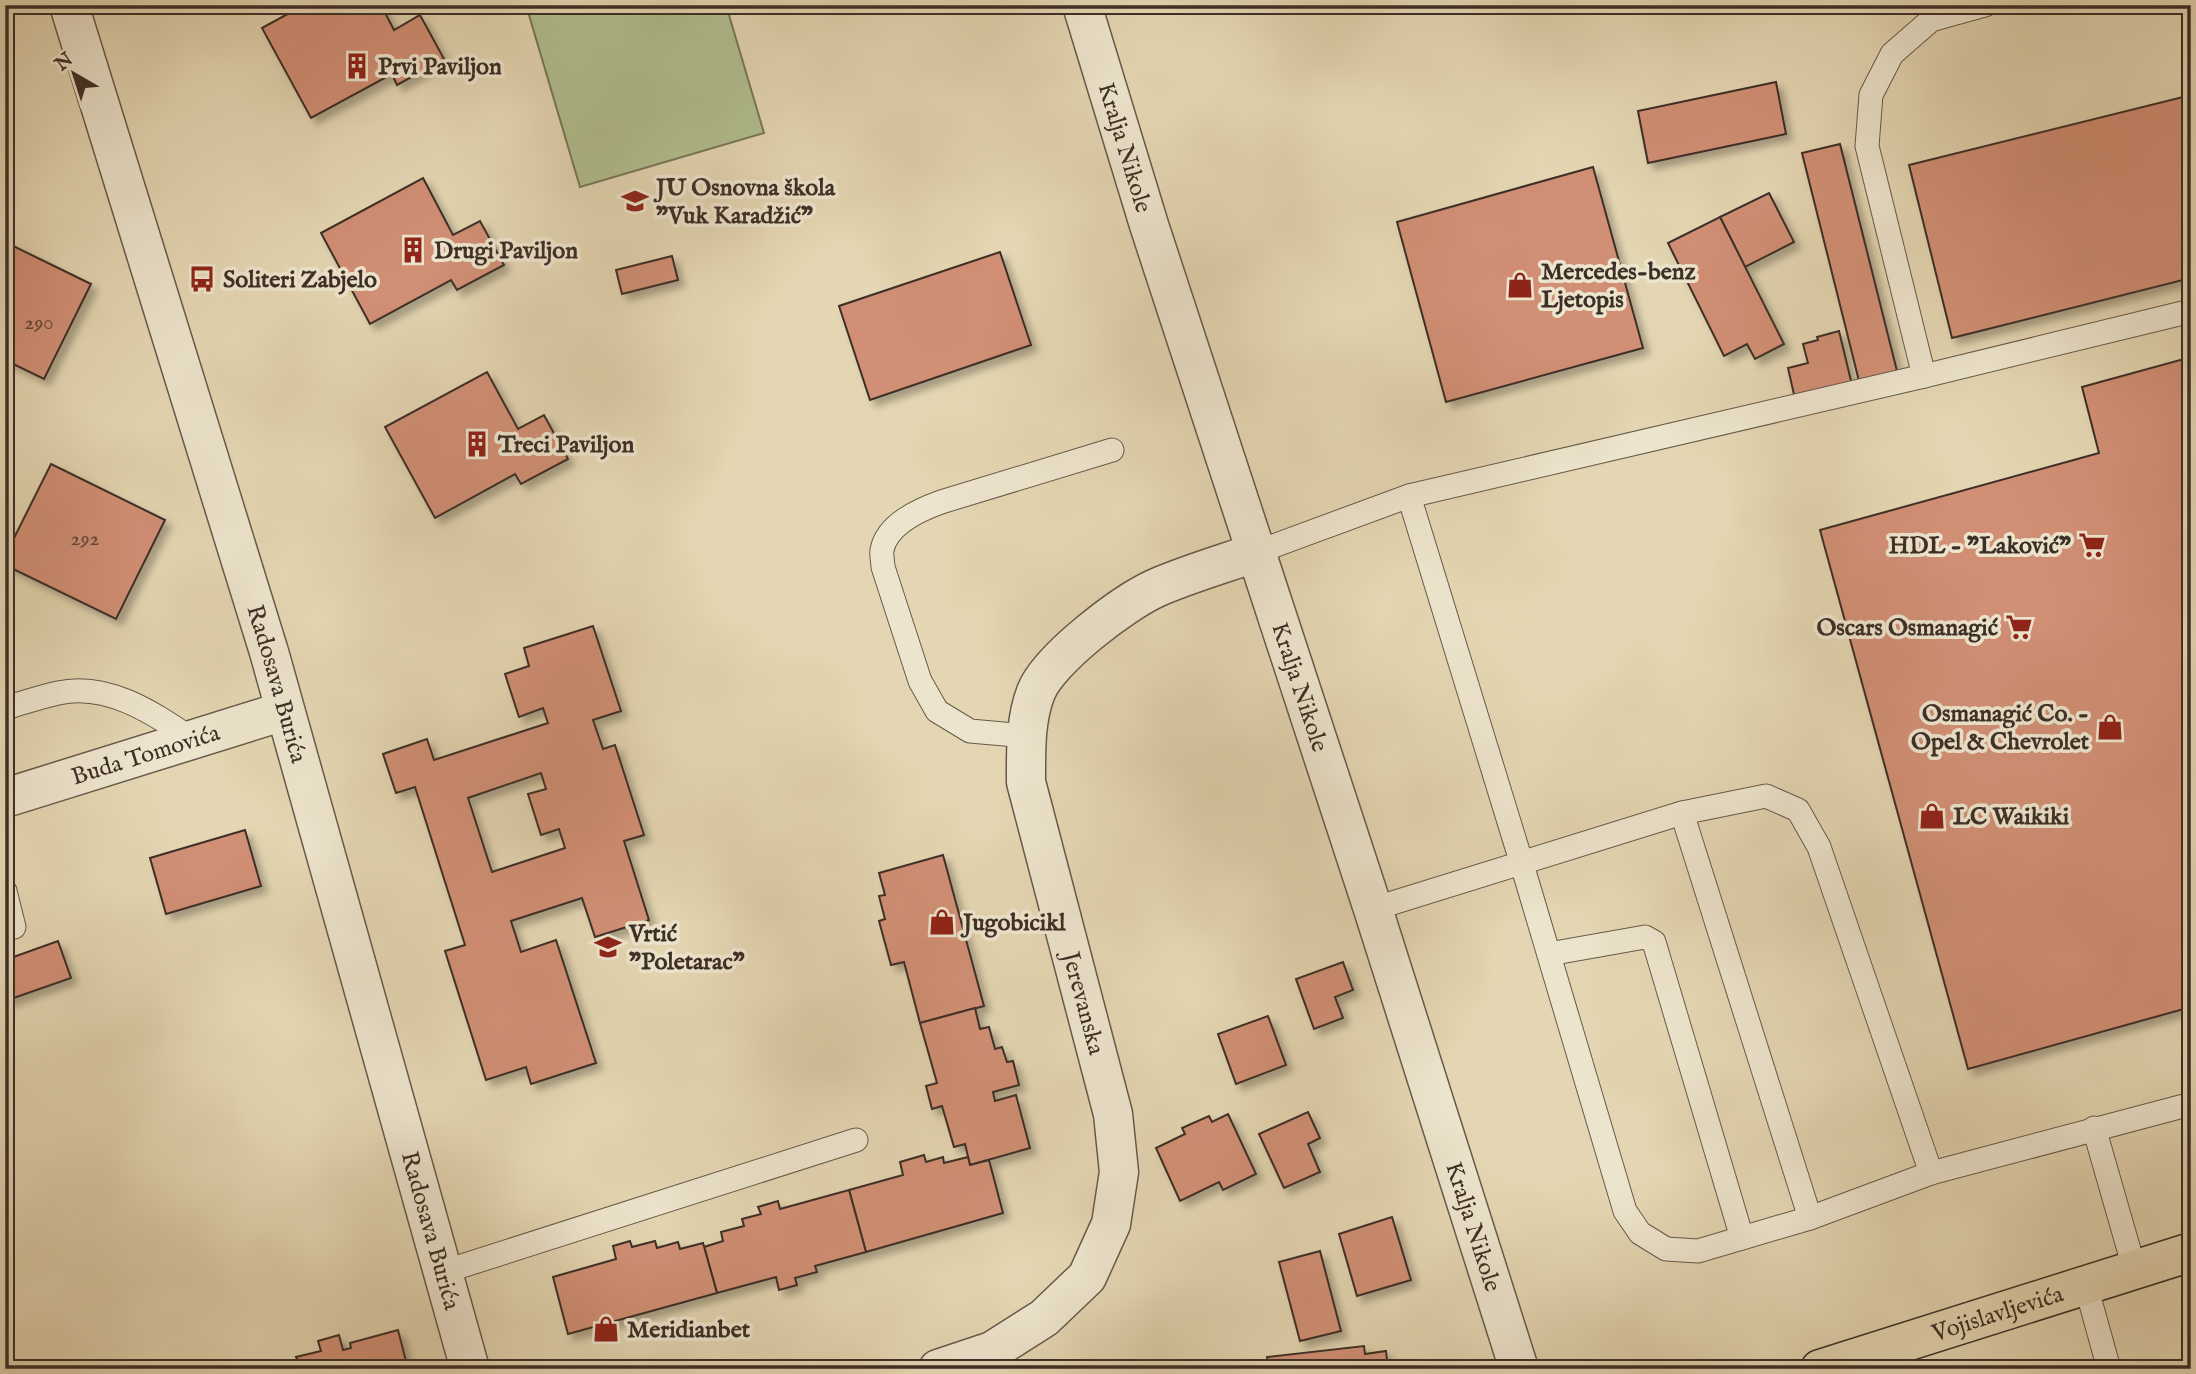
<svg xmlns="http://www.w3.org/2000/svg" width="2196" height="1374" viewBox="0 0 2196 1374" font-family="'IM FELL English',serif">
	<defs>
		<filter id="shadow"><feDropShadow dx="6" dy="6" stdDeviation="3.5" flood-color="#0004"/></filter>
	</defs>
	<rect width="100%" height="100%" fill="#e4d6b2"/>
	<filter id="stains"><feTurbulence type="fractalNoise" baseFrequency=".00286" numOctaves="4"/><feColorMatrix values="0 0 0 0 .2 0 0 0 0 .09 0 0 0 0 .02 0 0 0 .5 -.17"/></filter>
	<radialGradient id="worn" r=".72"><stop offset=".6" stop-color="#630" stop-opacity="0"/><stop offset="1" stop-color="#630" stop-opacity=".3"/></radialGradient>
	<polygon fill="#b1be8e" stroke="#77765a" stroke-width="2" points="526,5 726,5 764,133 580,187"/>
	<g fill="#d18f75" stroke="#3d2f27" stroke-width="2" fill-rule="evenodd" filter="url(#shadow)">
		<polygon points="304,5 381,5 394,30 420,15 444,59 397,85 392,74 311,118 262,28"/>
		<polygon points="1776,82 1786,134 1648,163 1638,111"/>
		<polygon points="2191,95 2191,278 1952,338 1909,165"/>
		<polygon points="1840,144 1898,375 1860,385 1802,153"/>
		<polygon points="1593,167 1643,348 1446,402 1397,222"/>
		<polygon points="423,178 453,235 480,221 504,265 457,290 451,280 370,324 321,233"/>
		<polygon points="1769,193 1794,242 1745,267 1720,217"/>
		<polygon points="1720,217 1784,344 1755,359 1747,344 1724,356 1668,243"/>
		<polygon points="5,242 91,284 44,379 5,360"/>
		<polygon points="1000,252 1031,345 870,400 839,306"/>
		<polygon points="672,256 678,280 622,294 616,270"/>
		<polygon points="1839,331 1852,385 1795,399 1788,368 1808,363 1803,344 1818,340 1817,337"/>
		<polygon points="2191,357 2191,1007 1968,1069 1820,530 2099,453 2082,387"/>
		<polygon points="487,372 518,429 544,415 568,459 521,484 515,474 435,518 385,427"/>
		<polygon points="51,464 165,520 116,619 5,565 5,556"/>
		<path d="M593,626L621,711L593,720L603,749L615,745L644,835L624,841L649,920L595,937L582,898L511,921L521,952L556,940L596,1063L531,1084L526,1067L486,1080L445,951L465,945L415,787L396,793L383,754L427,739L434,760L548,723L543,708L519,717L505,674L529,666L524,648ZM541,773L546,789L528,794L541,835L559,829L565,848L492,872L468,798Z"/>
		<polygon points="245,830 261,886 166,914 150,858"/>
		<polygon points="943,855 984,1006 920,1023 904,962 891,965 879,921 885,919 879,896 885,895 879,873"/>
		<polygon points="58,941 71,978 5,1001 5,960"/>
		<polygon points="1343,962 1353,990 1335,997 1343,1018 1314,1029 1296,979"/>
		<polygon points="975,1008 980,1029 989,1027 995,1049 1002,1047 1007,1062 1013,1061 1019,1085 993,1092 995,1101 1016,1095 1030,1148 970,1165 965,1144 954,1147 942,1106 932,1109 926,1086 937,1083 920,1023"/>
		<polygon points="1268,1016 1286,1065 1236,1084 1218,1034"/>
		<polygon points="1308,1112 1320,1138 1308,1144 1320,1172 1284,1188 1259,1134"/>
		<polygon points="1228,1114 1256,1174 1223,1190 1219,1182 1180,1201 1156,1148 1185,1134 1182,1128 1209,1116 1212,1122"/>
		<polygon points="924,1155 926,1162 943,1157 944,1163 968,1157 970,1165 989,1160 1003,1213 866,1252 849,1190 903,1175 900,1162"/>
		<polygon points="849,1190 866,1252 815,1266 817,1272 795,1278 797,1285 779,1290 776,1277 717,1293 704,1247 723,1241 721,1232 744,1226 742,1219 761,1214 758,1207 778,1201 780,1209"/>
		<polygon points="1392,1217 1411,1280 1357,1296 1339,1234"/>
		<polygon points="630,1241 632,1247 655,1241 657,1248 678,1242 680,1249 703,1243 717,1293 568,1334 553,1277 616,1259 613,1246"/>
		<polygon points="1320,1251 1341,1331 1300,1341 1279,1262"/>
		<polygon points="398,1330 408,1369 278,1369 278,1367 298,1361 296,1357 321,1351 318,1341 339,1335 343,1350 351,1348 350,1343"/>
		<polygon points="1364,1346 1365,1354 1386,1351 1388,1369 1269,1369 1267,1357"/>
	</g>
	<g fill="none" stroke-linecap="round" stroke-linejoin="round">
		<g stroke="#67594a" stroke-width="25">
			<g id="lane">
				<polyline points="1924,376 1867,146 1871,95 1892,54 1931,20 1985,5"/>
				<polyline points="1409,496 1521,861 1625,1211 1640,1233 1666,1249 1698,1251 1810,1218 1931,1173 2191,1104"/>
				<polyline points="1257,552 1409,496 1924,376 2191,311"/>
				<path d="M5,708C23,703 40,697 58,693C108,682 153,713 193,740"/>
				<path d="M1026,736L970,731L937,711L920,681L883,567C883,562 881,555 882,550C887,524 919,510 941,502L1112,450"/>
				<polyline points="1682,813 1810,1218"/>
				<polyline points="5,891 14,927"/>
				<polyline points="1373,909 1682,813 1766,796 1798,810 1819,847 1931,1173"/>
				<polyline points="1549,954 1645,937 1654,942 1742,1238"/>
				<polyline points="2094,1128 2135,1271"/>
				<polyline points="443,1272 856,1140"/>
				<polyline points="2086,1286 2109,1369"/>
			</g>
		</g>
		<g stroke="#67594a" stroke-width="41">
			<g id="street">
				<path id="s1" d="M69,5L269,652L470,1369"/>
				<path id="s2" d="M1082,5L1149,225L1373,909L1519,1369"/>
				<path id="s3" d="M5,798L284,711"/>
				<path d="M938,1369L992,1351L1044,1318L1087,1277L1111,1224L1119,1172L1113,1114L1026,782C1026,752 1025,720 1036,692C1049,659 1123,603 1156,588C1188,574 1223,564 1257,552"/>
			</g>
		</g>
		<g stroke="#3d2f27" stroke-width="41">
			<g id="primary">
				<path id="s4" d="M1820,1369L2191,1252"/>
			</g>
		</g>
		<use href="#lane" stroke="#ede4cd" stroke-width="23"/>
		<use href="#street" stroke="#ede4cd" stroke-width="38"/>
		<use href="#primary" stroke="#e4d6b2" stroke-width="38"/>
	</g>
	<defs>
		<g id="building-bare" transform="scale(2.1)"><path d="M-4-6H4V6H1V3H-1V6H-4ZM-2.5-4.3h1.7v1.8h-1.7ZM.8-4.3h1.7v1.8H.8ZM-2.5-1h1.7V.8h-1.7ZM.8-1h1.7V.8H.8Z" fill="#8f2418" stroke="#ede4cd" stroke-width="2.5" paint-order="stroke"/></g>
		<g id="school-bare" transform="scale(2.1)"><path d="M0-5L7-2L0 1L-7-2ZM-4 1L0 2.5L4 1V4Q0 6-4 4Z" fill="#8f2418" stroke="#ede4cd" stroke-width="2.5" paint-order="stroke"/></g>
		<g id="bus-bare" transform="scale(2.1)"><path d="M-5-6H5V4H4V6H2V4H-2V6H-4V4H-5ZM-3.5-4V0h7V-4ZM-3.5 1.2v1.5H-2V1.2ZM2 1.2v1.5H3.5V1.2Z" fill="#8f2418" stroke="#ede4cd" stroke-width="2.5" paint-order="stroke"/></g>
		<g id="shop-bare" transform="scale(2.1)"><path d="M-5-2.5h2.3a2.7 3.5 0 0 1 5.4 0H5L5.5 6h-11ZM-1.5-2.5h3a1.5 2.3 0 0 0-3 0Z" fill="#8f2418" stroke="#ede4cd" stroke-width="2.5" paint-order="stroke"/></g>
		<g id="supermarket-bare" transform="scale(2.1)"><path d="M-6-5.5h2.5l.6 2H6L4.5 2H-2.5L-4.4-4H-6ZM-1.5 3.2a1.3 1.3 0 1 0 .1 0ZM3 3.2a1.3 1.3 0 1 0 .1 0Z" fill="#8f2418" stroke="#ede4cd" stroke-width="2.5" paint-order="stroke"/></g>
	</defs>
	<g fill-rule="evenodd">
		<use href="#building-bare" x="357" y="66"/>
		<use href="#school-bare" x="635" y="201"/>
		<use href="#building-bare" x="413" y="250"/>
		<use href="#bus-bare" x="202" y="279"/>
		<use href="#shop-bare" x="1520" y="285"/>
		<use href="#building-bare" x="477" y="444"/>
		<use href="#supermarket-bare" x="2092" y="545"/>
		<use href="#supermarket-bare" x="2019" y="627"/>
		<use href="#shop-bare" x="2110" y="727"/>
		<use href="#shop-bare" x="1932" y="816"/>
		<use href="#shop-bare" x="942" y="922"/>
		<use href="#school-bare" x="608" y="947"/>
		<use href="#shop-bare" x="606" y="1329"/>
	</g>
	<g text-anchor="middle" stroke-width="7" stroke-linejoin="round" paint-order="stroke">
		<g font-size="21" fill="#62473a">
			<text x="39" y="329">290</text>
			<text x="85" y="545">292</text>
		</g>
		<g font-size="24" font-weight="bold" fill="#3d2f27" stroke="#ede4cd" text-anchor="start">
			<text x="378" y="74">Prvi Paviljon</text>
			<text x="656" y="195">JU Osnovna škola<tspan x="656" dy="28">"Vuk Karadžić"</tspan></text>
			<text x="434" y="258">Drugi Paviljon</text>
			<text x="1541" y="279">Mercedes-benz<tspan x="1541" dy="28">Ljetopis</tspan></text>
			<text x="223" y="287">Soliteri Zabjelo</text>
			<text x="498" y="452">Treci Paviljon</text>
			<text x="2071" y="553" text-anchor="end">HDL - "Laković"</text>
			<text x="1998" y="635" text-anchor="end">Oscars Osmanagić</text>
			<text x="2089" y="721" text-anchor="end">Osmanagić Co. -<tspan x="2089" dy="28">Opel &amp; Chevrolet</tspan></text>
			<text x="1953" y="824">LC Waikiki</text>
			<text x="963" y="930">Jugobicikl</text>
			<text x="629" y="941">Vrtić<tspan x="629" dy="28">"Poletarac"</tspan></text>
			<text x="627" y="1337">Meridianbet</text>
		</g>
		<g font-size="24" fill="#3d2f27" stroke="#ede4cd">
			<text dy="8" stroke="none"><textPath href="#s2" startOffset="149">Kralja Nikole</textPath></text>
			<text dy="8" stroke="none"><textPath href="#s1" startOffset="710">Radosava Burića</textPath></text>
			<text dy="8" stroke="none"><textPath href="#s2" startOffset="716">Kralja Nikole</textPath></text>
			<text dy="8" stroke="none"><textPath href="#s3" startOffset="147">Buda Tomovića</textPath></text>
			<text transform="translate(1084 1003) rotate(75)" y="8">Jerevanska</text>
			<text dy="8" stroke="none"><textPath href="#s2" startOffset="1283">Kralja Nikole</textPath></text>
			<text dy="8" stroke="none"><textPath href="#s1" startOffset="1278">Radosava Burića</textPath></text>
			<text dy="8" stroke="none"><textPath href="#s4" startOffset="186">Vojislavljevića</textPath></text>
		</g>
	</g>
	<rect width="2196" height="1374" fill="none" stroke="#e4d6b2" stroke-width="28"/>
	<rect x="7" y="7" width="2182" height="1360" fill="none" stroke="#3d2f27" stroke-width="3.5"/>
	<rect x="14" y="14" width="2168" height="1346" fill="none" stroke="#3d2f27" stroke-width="2"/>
	<g transform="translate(74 74) rotate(321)" stroke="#ede4cd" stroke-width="5" paint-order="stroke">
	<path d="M0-5L12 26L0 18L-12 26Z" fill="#3d2f27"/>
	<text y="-10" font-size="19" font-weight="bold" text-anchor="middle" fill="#3d2f27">N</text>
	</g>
	<rect width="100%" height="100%" filter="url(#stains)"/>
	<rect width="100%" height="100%" fill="url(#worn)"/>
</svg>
